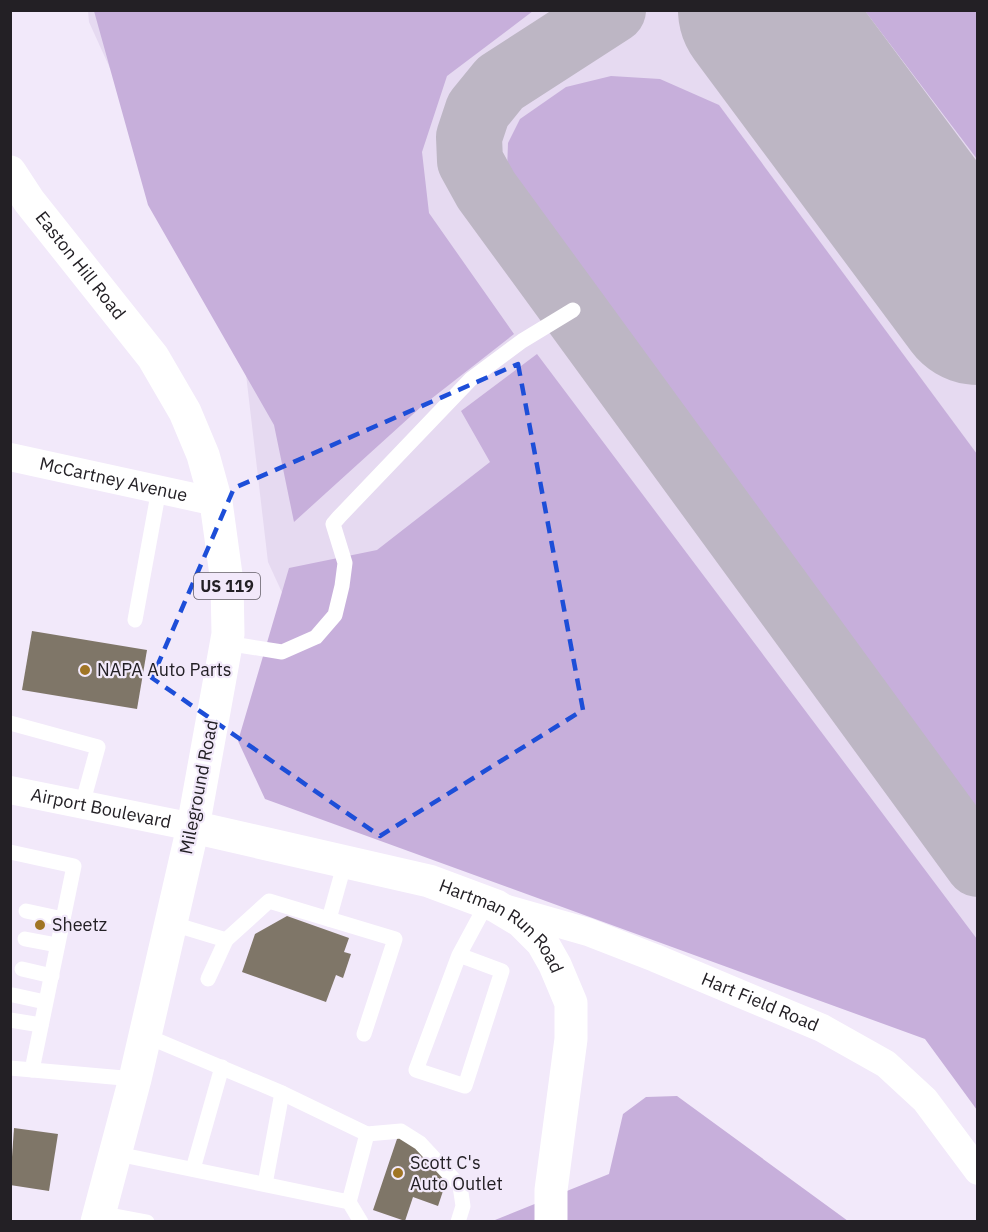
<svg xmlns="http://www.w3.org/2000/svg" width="988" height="1232" viewBox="0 0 988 1232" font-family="'IBM Plex Sans',sans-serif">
	<rect width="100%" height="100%" fill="#f2e9fa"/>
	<polygon fill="#e6daf1" points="88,11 977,11 977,1080 923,1003 397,843 268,562 245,366 89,22"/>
	<g fill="#c7afdb">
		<polygon points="94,11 533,11 447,76 422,152 429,213 514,334 422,406 294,522 274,425 148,205"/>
		<polygon points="865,11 977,11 977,159"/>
		<polygon points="611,76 660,79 719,105 977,454 977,810 518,193 507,171 508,143 520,119 566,87"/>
		<polygon points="537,354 977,939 977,1110 925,1039 265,799 238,741 289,568 377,550 490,462 461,411"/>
		<polygon points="677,1096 848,1221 490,1222 609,1174 623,1114 646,1097"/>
	</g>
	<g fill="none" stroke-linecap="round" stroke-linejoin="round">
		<polyline stroke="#bdb6c4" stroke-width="66" points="613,10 500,83 478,110 469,137 470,161 486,190 978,864"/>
		<polyline stroke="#bdb6c4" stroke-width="166" points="761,10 978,302"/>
	</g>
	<g fill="#7f7668">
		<polygon points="32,631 147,650 137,709 22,690"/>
		<polygon points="287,916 349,938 344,952 351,954 343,978 336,975 326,1002 242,972 255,934"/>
		<polygon points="14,1128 58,1134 49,1191 10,1185"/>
		<polygon points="398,1136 428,1146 423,1161 450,1170 438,1206 413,1197 405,1221 373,1210"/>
	</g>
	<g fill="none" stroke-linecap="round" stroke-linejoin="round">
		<g stroke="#fff" stroke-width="15">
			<polyline points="135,620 159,489"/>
			<polyline points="226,643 282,652 316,637 335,615 342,586 345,563 333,524 339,517 471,379 522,341 573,310"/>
			<polyline points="10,723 98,747 82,805"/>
			<polyline points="10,852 74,866 32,1070"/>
			<polyline points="26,911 63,919"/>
			<polyline points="329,919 345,862"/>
			<polyline points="170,923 226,940 269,901 395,939 364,1034"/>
			<polyline points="25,939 57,945"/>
			<polyline points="459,955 502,971 465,1086 416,1070 459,955 487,903"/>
			<polyline points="22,969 52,976"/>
			<polyline points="208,979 226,940"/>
			<polyline points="13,995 45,1002"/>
			<polyline points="10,1020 41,1025"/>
			<polyline points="10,1068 135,1079"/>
			<polyline points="367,1134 401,1131 420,1143 460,1186 463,1206 458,1222"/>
			<polyline points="113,1153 349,1202 367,1134 282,1093 144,1035"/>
			<polyline points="193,1169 222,1067"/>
			<polyline points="265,1184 282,1093"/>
			<polyline points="349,1202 361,1222"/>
			<polyline points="99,1213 147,1222"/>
		</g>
		<g stroke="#fff" stroke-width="28">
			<path id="s1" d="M10,457L216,502"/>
			<path id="s2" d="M10,790L193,827"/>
			<path id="s3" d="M507,909L588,932L655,958L822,1028L886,1064L925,1100L978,1171"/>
		</g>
		<path stroke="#fff" stroke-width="33" id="s4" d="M193,827L429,881L496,906L521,921L542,942L555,965L571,1003V1039L551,1190V1222"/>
		<path stroke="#fff" stroke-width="33" id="s5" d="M10,172L29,201L153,357L185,412L203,455L216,502L227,582L228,634L193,827L135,1079L97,1222"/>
	</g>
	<path fill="none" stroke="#1d4ed8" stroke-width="4.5" stroke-dasharray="12 8" stroke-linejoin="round" d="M518,364L583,710L380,836L152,678L234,488Z"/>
	<g fill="#a07525" stroke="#f2e9fa" stroke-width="2">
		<circle cx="85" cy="670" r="6"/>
		<circle cx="40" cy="925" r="6"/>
		<circle cx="398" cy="1173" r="6"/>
	</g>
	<g text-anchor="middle" stroke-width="4.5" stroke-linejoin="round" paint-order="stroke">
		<rect fill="#f2e9fa" stroke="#615c65" stroke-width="1.5" x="194" y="573" width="66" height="26" rx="4.5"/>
		<g font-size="16" font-weight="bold" fill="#232025">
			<text x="227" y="592">US 119</text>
		</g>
		<g font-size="18" fill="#232025" stroke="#f2e9fa">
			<text dy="6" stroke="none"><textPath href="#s5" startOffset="117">Easton Hill Road</textPath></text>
			<text dy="6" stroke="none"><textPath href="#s1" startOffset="106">McCartney Avenue</textPath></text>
			<text transform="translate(199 787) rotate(-79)" y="6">Mileground Road</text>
			<text dy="6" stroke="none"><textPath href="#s2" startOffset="93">Airport Boulevard</textPath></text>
			<text dy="6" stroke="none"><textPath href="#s4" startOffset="330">Hartman Run Road</textPath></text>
			<text dy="6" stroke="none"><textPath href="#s3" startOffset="270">Hart Field Road</textPath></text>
		</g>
		<g font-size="18" fill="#232025" stroke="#f2e9fa" text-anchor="start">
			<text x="97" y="676">NAPA Auto Parts</text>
			<text x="52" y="931">Sheetz</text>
			<text x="410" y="1169">Scott C's<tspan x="410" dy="21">Auto Outlet</tspan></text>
		</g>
	</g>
	<rect width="988" height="1232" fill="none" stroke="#232025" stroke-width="24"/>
</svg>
